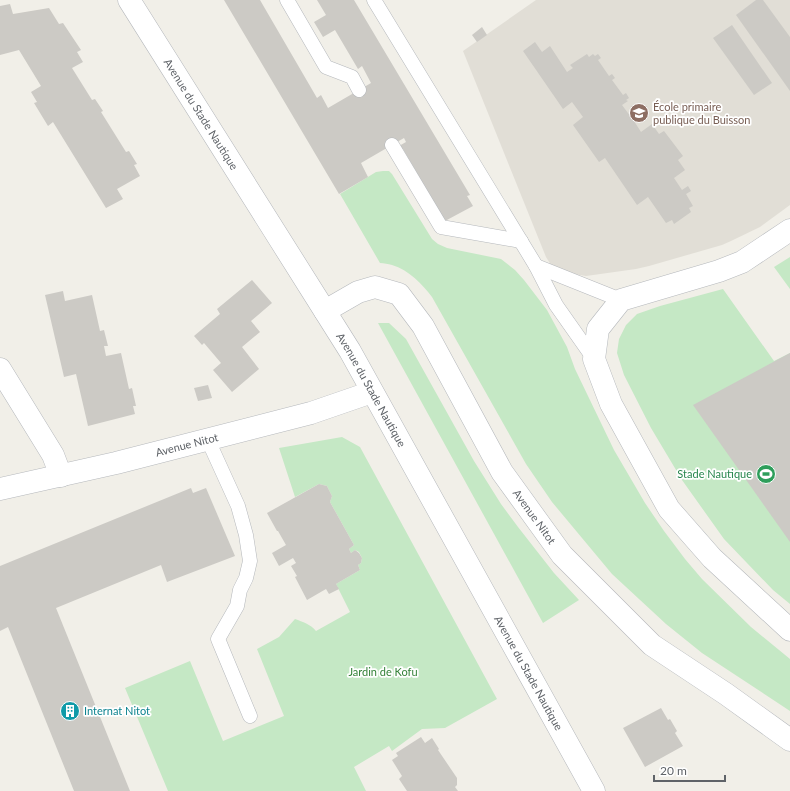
<svg xmlns="http://www.w3.org/2000/svg" width="790" height="791" viewBox="0 0 790 791" font-family="Lato,sans-serif">
	<rect width="100%" height="100%" fill="#f1efe8"/>
	<polygon fill="#e1ded6" points="536,0 790,0 790,205 760,227 731,241 722,245 649,266 636,269 586,276 574,274 551,265 546,257 463,51"/>
	<g fill="#c5e8c5">
		<path d="M383,171H389L392,174L432,239L438,244L447,248L501,259L515,270L524,280L547,310L567,347L575,369L614,450L645,503L664,531L685,559L702,579L751,627L790,659V711L702,653L666,624L612,574L552,502L526,464L432,297C422,284 409,270 392,265C388,264 384,263 380,263L340,194L376,172Z"/>
		<polygon points="790,257 790,289 774,267"/>
		<polygon points="723,289 774,361 790,353 790,604 773,590 724,539 682,480 651,428 624,375 617,353 619,339 626,325 637,314 660,306"/>
		<polygon points="378,323 389,323 406,339 474,461 501,504 518,527 554,573 579,600 543,623"/>
		<path d="M342,437L360,447L497,699L445,728L422,729L392,751L389,746L354,767L366,791H168L125,688L190,661L223,741L284,716L257,649L279,637L295,619C303,622 310,624 316,631L350,612L336,584L360,570L358,565L361,563L362,558L359,552L355,550L351,553L349,549L354,545L330,502L332,496L327,486L319,484L295,497L279,448Z"/>
	</g>
	<g fill="#cccac5">
		<polygon points="224,0 260,0 317,98 321,95 328,108 371,83 362,66 358,69 335,30 323,37 314,22 326,15 317,0 354,0 470,195 467,196 473,206 445,221 403,149 401,150 399,146 406,142 404,138 361,163 368,177 339,194"/>
		<polygon points="756,0 763,0 790,37 790,91 736,15"/>
		<polygon points="10,4 13,14 49,8 59,24 63,23 81,50 77,52 83,62 72,68 92,100 95,99 103,111 101,112 126,152 129,151 137,164 134,165 140,176 117,189 123,199 106,208 53,122 48,126 34,103 37,102 31,92 41,86 19,50 0,55 0,6"/>
		<polygon points="732,25 772,83 754,95 713,38"/>
		<polygon points="482,27 487,35 477,42 472,35"/>
		<polygon points="535,42 542,52 550,46 567,72 573,68 570,65 587,54 589,57 593,54 595,56 598,54 601,58 598,60 609,76 612,74 615,78 612,80 623,95 626,93 629,98 626,100 628,101 622,105 631,117 636,114 639,118 634,121 641,132 652,124 659,134 664,131 683,156 678,160 685,170 674,178 682,190 688,186 691,191 686,194 693,206 689,208 691,212 674,224 672,220 666,223 648,197 637,205 605,158 599,162 573,125 583,117 572,102 563,109 523,51"/>
		<polygon points="252,280 272,303 251,321 260,332 242,347 259,369 232,392 213,370 221,363 204,343 202,345 194,336 220,314 217,309"/>
		<polygon points="63,291 65,301 92,295 100,331 104,330 108,346 104,346 106,356 121,353 129,389 132,388 136,406 133,406 135,414 88,426 76,374 64,377 45,295"/>
		<polygon points="790,353 790,542 693,405"/>
		<polygon points="208,385 212,398 198,401 194,388"/>
		<polygon points="319,484 327,486 332,496 330,502 354,545 349,549 351,553 355,550 359,553 362,558 361,563 358,565 360,570 336,584 339,589 329,594 326,589 307,600 295,577 297,576 291,566 296,563 293,558 279,566 272,553 286,545 278,531 277,531 267,513"/>
		<polygon points="191,488 193,493 206,488 235,556 167,582 161,565 56,608 130,791 74,791 8,627 0,631 0,566"/>
		<polygon points="661,708 668,720 670,719 677,731 675,733 683,746 645,767 623,728"/>
		<polygon points="421,737 425,743 432,738 439,749 438,750 457,778 457,785 455,787 458,791 407,791 399,779 402,776 392,760 398,756 396,753"/>
	</g>
	<g fill="none" stroke-linecap="round" stroke-linejoin="round">
		<g stroke="#b5b8bc" stroke-width="15">
			<g id="service">
				<polyline points="287,0 326,67 352,77 359,90"/>
				<polyline points="374,0 536,266 556,305 594,359"/>
				<polyline points="392,145 441,227 521,241"/>
				<polyline points="536,266 621,300"/>
				<polyline points="208,440 238,506 246,535 250,561 246,578 240,590 237,606 218,639 250,716"/>
			</g>
		</g>
		<g stroke="#b5b8bc" stroke-width="23">
			<g id="minor">
				<path id="s1" d="M129,0L350,351L594,791"/>
				<polyline points="790,230 742,262 719,271 621,300 598,329 594,359 611,404 669,509 712,558 790,630"/>
				<path id="s2" d="M325,311L358,292L375,287L399,294L423,326L502,472L562,555L652,645L726,694L790,740"/>
				<polyline points="0,369 53,455 61,476"/>
				<path id="s3" d="M0,489L116,463L311,413L372,392"/>
			</g>
		</g>
		<use href="#service" stroke="#fff" stroke-width="14"/>
		<use href="#minor" stroke="#fff" stroke-width="22"/>
	</g>
	<defs>
		<g id="school-disc" transform="scale(1)"><circle r="9.5" fill="#8d6e63" stroke="#fff"/><path d="M0-5L7-2L0 1L-7-2ZM-4 1L0 2.5L4 1V4Q0 6-4 4Z" fill="#fff"/></g>
		<g id="stadium-disc" transform="scale(1)"><circle r="9.5" fill="#2e9e5b" stroke="#fff"/><path d="M0-5a6.5 5 0 1 0 0 10a6.5 5 0 1 0 0-10ZM-3.5-1.8h7v3.6h-7Z" fill="#fff"/></g>
		<g id="building-disc" transform="scale(1)"><circle r="9.5" fill="#0f9aa8" stroke="#fff"/><path d="M-4-6H4V6H1V3H-1V6H-4ZM-2.5-4.3h1.7v1.8h-1.7ZM.8-4.3h1.7v1.8H.8ZM-2.5-1h1.7V.8h-1.7ZM.8-1h1.7V.8H.8Z" fill="#fff"/></g>
	</defs>
	<g fill-rule="evenodd">
		<use href="#school-disc" x="639" y="113"/>
		<use href="#stadium-disc" x="766" y="474"/>
		<use href="#building-disc" x="70" y="711"/>
	</g>
	<g text-anchor="middle" stroke-width="3.5" stroke-linejoin="round" paint-order="stroke">
		<g font-size="11" fill="#785e54" stroke="#fff" text-anchor="start">
			<text x="653" y="111">École primaire<tspan x="653" dy="13">publique du Buisson</tspan></text>
		</g>
		<g font-size="11" fill="#5f6368" stroke="#fff">
			<text dy="4" stroke="none"><textPath href="#s1" startOffset="135">Avenue du Stade Nautique</textPath></text>
			<text dy="4" stroke="none"><textPath href="#s1" startOffset="459">Avenue du Stade Nautique</textPath></text>
			<text dy="4" stroke="none"><textPath href="#s3" startOffset="192">Avenue Nitot</textPath></text>
			<text dy="4" stroke="none"><textPath href="#s2" startOffset="342">Avenue Nitot</textPath></text>
			<text dy="4" stroke="none"><textPath href="#s1" startOffset="783">Avenue du Stade Nautique</textPath></text>
		</g>
		<g font-size="11" fill="#27864d" stroke="#fff" text-anchor="end">
			<text x="752" y="478">Stade Nautique</text>
		</g>
		<g font-size="11" fill="#348238" stroke="#fff">
			<text x="383" y="676">Jardin de Kofu</text>
		</g>
		<g font-size="11" fill="#0d838f" stroke="#fff" text-anchor="start">
			<text x="84" y="715">Internat Nitot</text>
		</g>
	</g>
	<path d="M654 775v6h71v-6" fill="none" stroke="#5f6368" stroke-width="2"/>
	<text x="660" y="775" font-size="12" fill="#5f6368" stroke="#ffffff" stroke-width="3" paint-order="stroke">20 m</text>
</svg>
